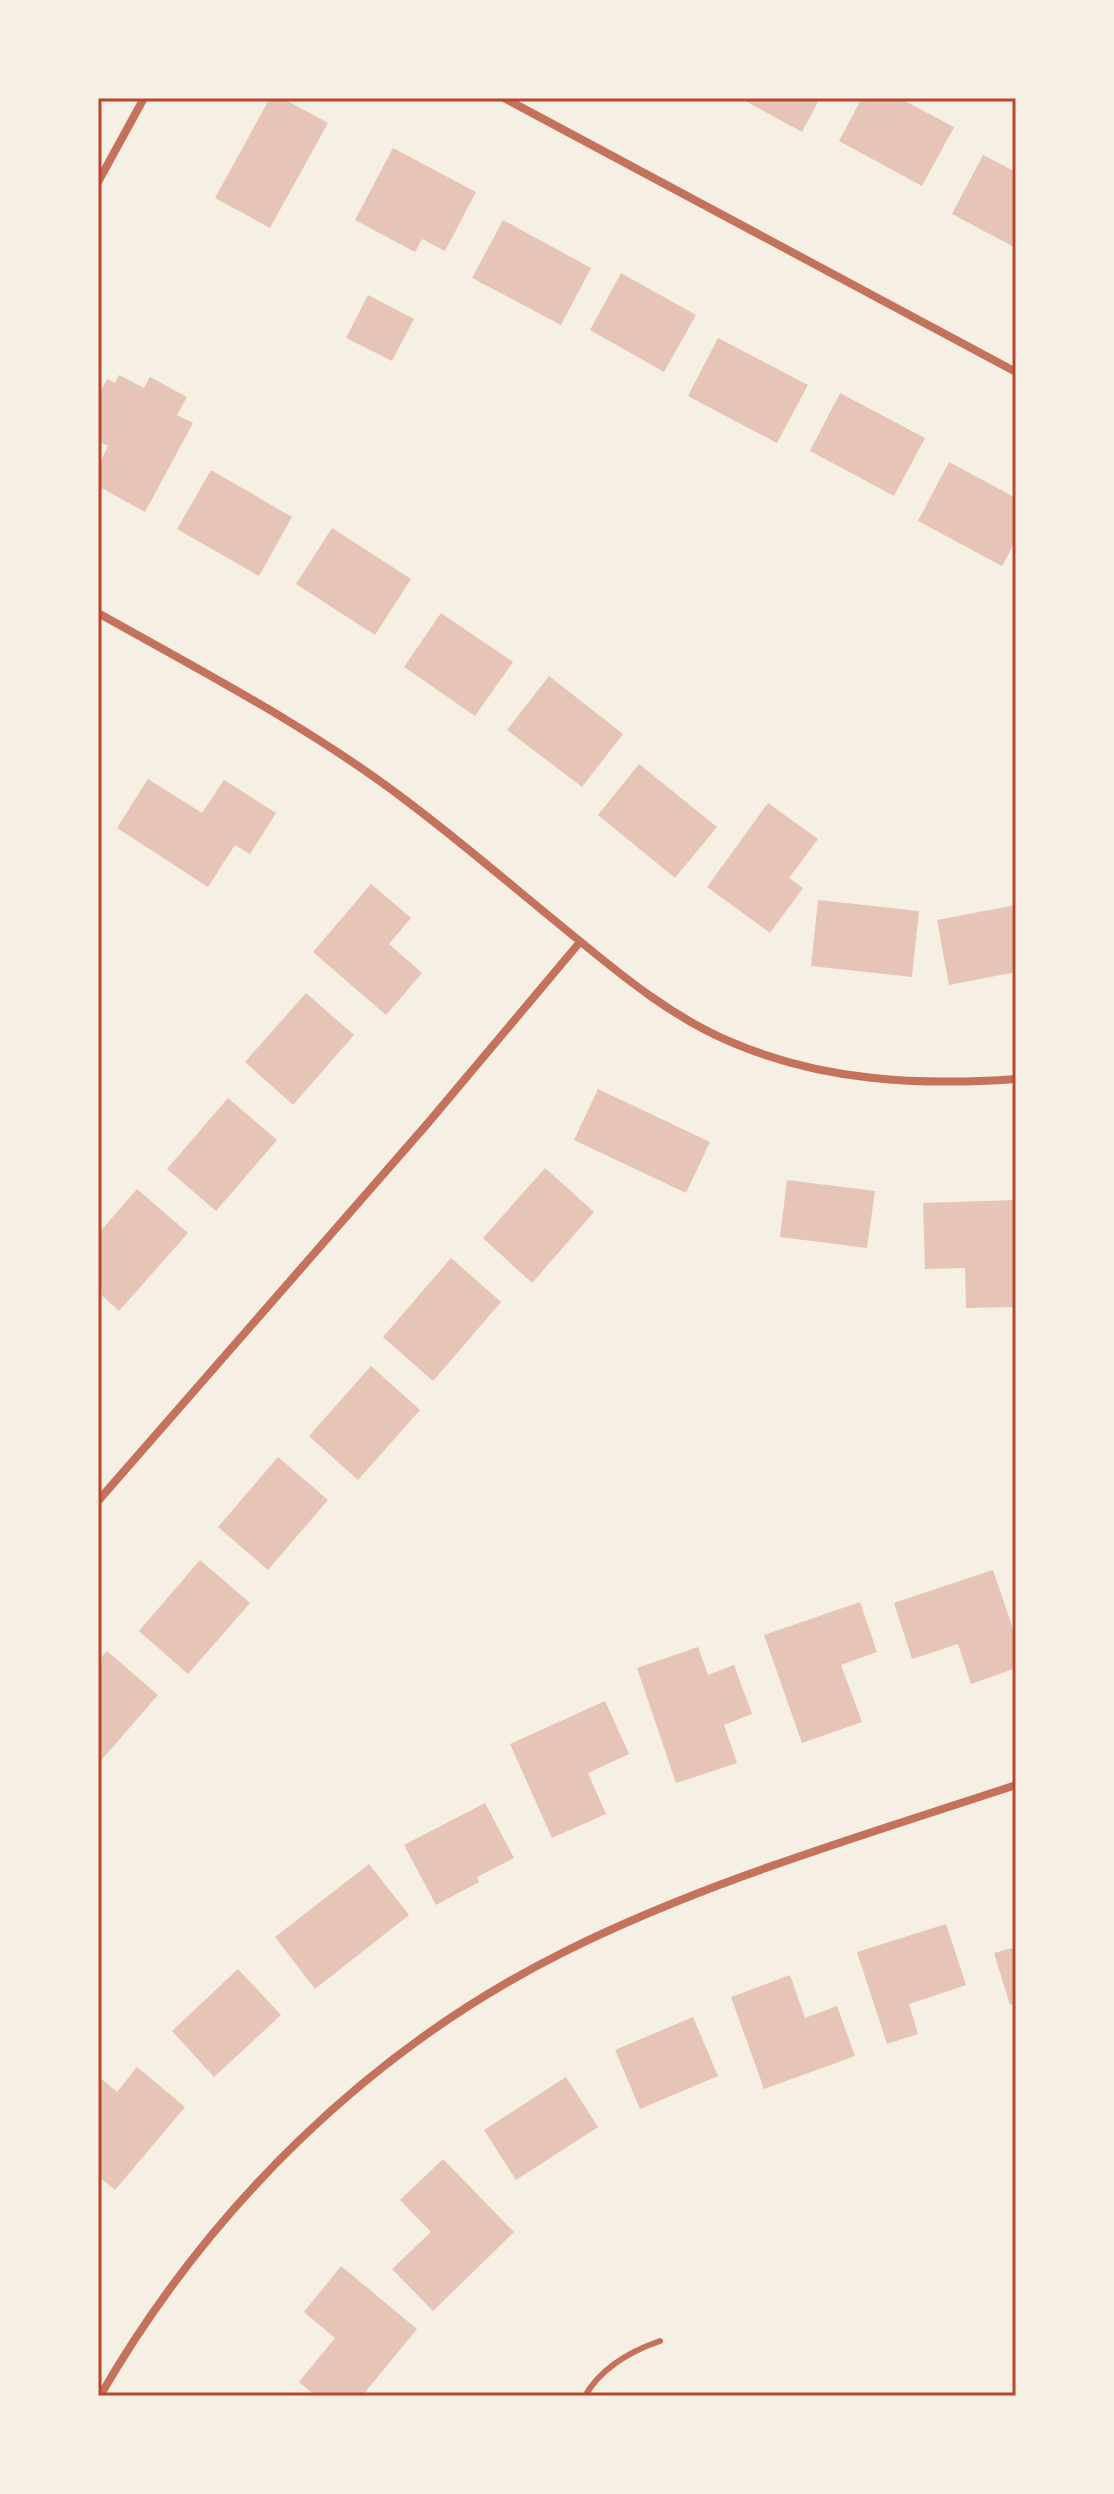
<svg xmlns="http://www.w3.org/2000/svg" width="1114" height="2494" viewBox="0 0 1114 2494" font-family="Rubik,sans-serif">
	<rect width="100%" height="100%" fill="#f6efe4"/>
	<g fill="#e6c5b7">
		<polygon points="270,98 282,98 328,123 270,228 215,198"/>
		<polygon points="740,98 820,98 802,132"/>
		<polygon points="862,98 899,98 954,127 922,186 839,141"/>
		<polygon points="393,148 476,192 445,251 422,239 415,252 355,220"/>
		<polygon points="983,155 1016,172 1016,248 952,214"/>
		<polygon points="503,220 591,268 561,325 472,278"/>
		<polygon points="621,273 696,315 664,372 590,330"/>
		<polygon points="368,295 414,319 392,361 346,338"/>
		<polygon points="718,338 808,385 777,443 688,396"/>
		<polygon points="119,375 144,388 150,377 187,397 177,415 193,423 145,512 98,486 98,466 108,446 98,441 98,396 107,379 115,383"/>
		<polygon points="840,393 925,438 894,496 810,451"/>
		<polygon points="949,462 1016,498 1016,540 1002,566 918,521"/>
		<polygon points="211,470 292,517 259,576 177,529"/>
		<polygon points="332,528 411,579 375,635 296,584"/>
		<polygon points="441,613 513,662 475,716 404,667"/>
		<polygon points="549,676 623,734 582,787 507,730"/>
		<polygon points="639,764 717,827 675,878 598,815"/>
		<polygon points="148,779 202,813 224,780 276,813 250,854 235,845 208,887 117,828"/>
		<polygon points="768,803 818,839 789,878 803,888 770,933 707,887"/>
		<polygon points="371,884 411,918 389,944 422,973 386,1015 313,952"/>
		<polygon points="818,900 919,911 912,977 811,966"/>
		<polygon points="1016,905 1016,972 949,985 937,920"/>
		<polygon points="306,993 354,1035 293,1105 245,1062"/>
		<polygon points="598,1089 710,1142 686,1193 574,1140"/>
		<polygon points="228,1098 277,1140 216,1211 167,1169"/>
		<polygon points="545,1168 594,1212 532,1283 483,1238"/>
		<polygon points="787,1180 875,1191 867,1248 780,1237"/>
		<polygon points="137,1189 188,1233 119,1311 98,1292 98,1234"/>
		<polygon points="1016,1200 1016,1307 966,1308 965,1268 925,1269 923,1203"/>
		<polygon points="451,1258 501,1302 433,1381 383,1337"/>
		<polygon points="371,1366 420,1410 358,1480 309,1436"/>
		<polygon points="278,1457 328,1500 268,1570 218,1527"/>
		<polygon points="200,1560 250,1603 188,1674 139,1631"/>
		<polygon points="993,1570 1016,1638 1016,1668 971,1684 958,1644 912,1659 894,1603"/>
		<polygon points="860,1602 877,1652 841,1665 862,1722 802,1743 764,1635"/>
		<polygon points="698,1647 708,1675 734,1665 752,1714 724,1725 737,1763 676,1783 637,1668"/>
		<polygon points="107,1651 158,1695 98,1764 98,1661"/>
		<polygon points="605,1701 629,1754 588,1773 606,1814 552,1838 510,1744"/>
		<polygon points="485,1803 514,1858 477,1877 479,1882 436,1905 404,1845"/>
		<polygon points="369,1864 409,1915 315,1989 275,1937"/>
		<polygon points="946,1924 966,1985 909,2004 918,2034 887,2044 857,1952"/>
		<polygon points="1016,1947 1016,2003 1010,2005 994,1953"/>
		<polygon points="238,1969 281,2015 214,2077 172,2031"/>
		<polygon points="790,1975 805,2018 837,2006 855,2056 764,2089 731,1997"/>
		<polygon points="693,2017 718,2076 640,2109 615,2050"/>
		<polygon points="137,2067 185,2107 115,2190 98,2176 98,2076 117,2092"/>
		<polygon points="566,2077 598,2127 516,2180 484,2130"/>
		<polygon points="443,2159 514,2232 433,2311 392,2269 431,2232 400,2200"/>
		<polygon points="341,2266 417,2329 362,2396 316,2396 299,2382 335,2338 304,2312"/>
	</g>
	<g fill="none" stroke-linecap="round" stroke-linejoin="round">
		<path stroke="#c5725c" stroke-width="6" d="M585,2396C601,2368 631,2351 660,2341"/>
		<g stroke="#c5725c" stroke-width="8">
			<polyline points="504,98 1016,372"/>
			<polyline points="98,182 144,98"/>
			<path d="M98,613C205,673 315,730 412,805C470,849 525,897 581,942C627,980 676,1019 731,1042C822,1081 919,1086 1016,1079"/>
			<polyline points="98,1501 428,1123 580,942"/>
			<path d="M100,2396C208,2209 368,2050 562,1953C703,1882 865,1835 1016,1785"/>
		</g>
	</g>
	<rect width="1114" height="2494" fill="none" stroke="#f6efe4" stroke-width="200"/>
	<rect x="100" y="100" width="914" height="2294" fill="none" stroke="#b5482f" stroke-width="3"/>
</svg>
